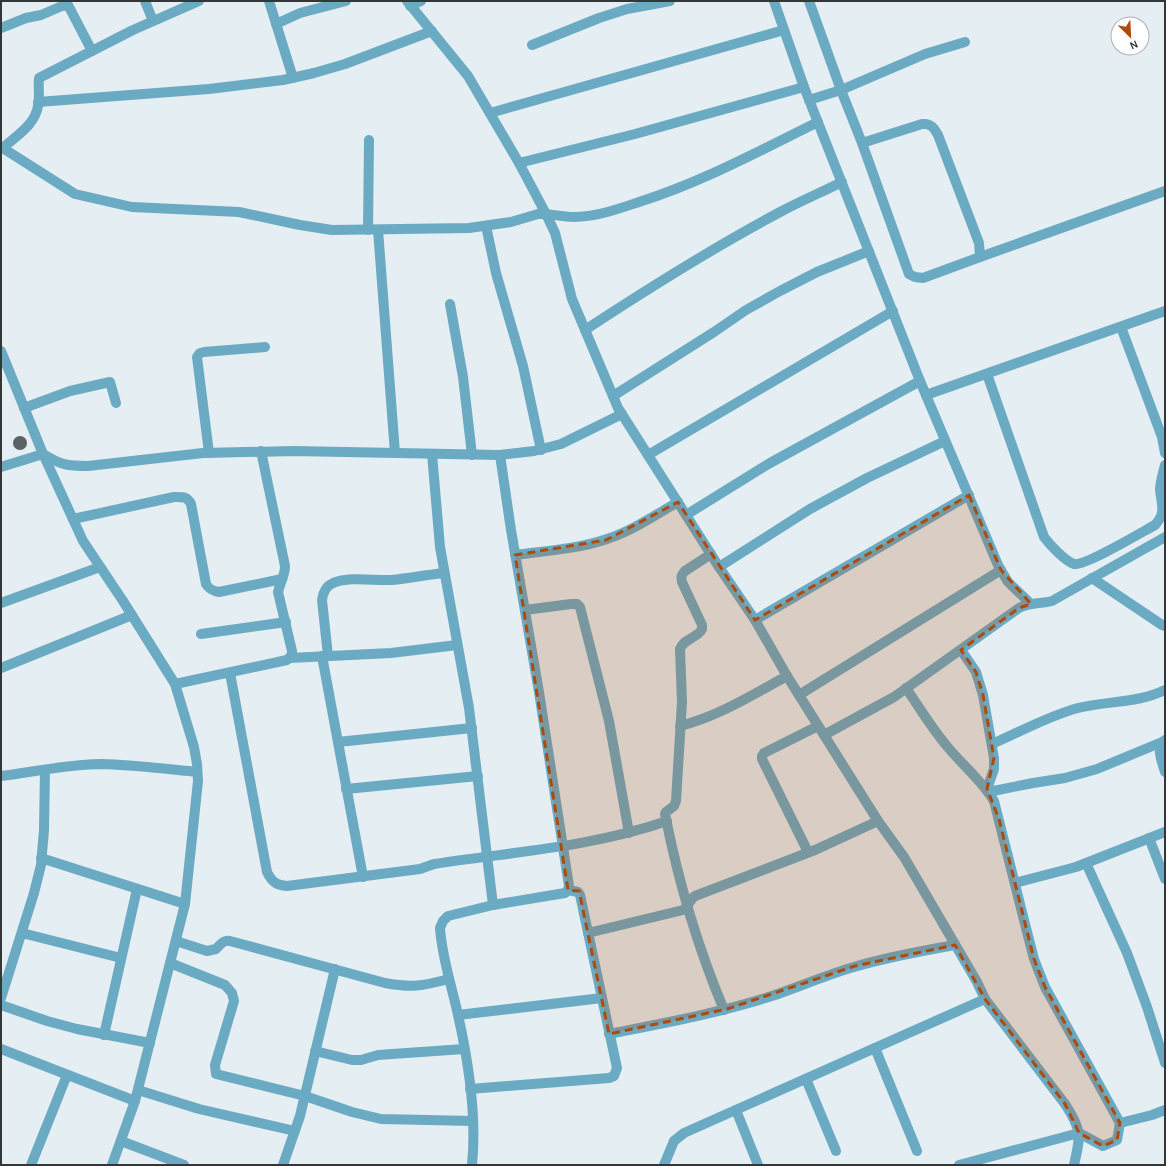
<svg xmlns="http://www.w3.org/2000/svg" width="1166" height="1166" viewBox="0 0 1166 1166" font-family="Karla,sans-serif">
	<rect width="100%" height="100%" fill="#e5eef2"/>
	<circle fill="#5a6265" cx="20" cy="443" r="7"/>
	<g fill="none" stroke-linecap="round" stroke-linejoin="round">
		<g stroke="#6baac3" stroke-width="10">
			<polyline points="145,1 153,21"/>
			<polyline points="269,1 293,78"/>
			<path d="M407,1L468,76L519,163L546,214C555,215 565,217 574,217C596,217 618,209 639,202C702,182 759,151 818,122"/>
			<polyline points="809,1 841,90 925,54 965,42"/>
			<polyline points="410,6 421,1"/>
			<polyline points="276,24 300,13 346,1"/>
			<polyline points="1,28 26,18 41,15 62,6 68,5 92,51"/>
			<polyline points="532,45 599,18 627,9 670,1"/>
			<path d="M809,100L841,90L862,143L922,124C931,123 934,128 938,135L979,243L980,257L923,278L915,277L909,274L862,143"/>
			<polyline points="38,102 209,89 283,80 314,73 345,64 432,31"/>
			<polyline points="490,113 784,30"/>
			<path d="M1,147L75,194L132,207L239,212L300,225L332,230L469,228L511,222L538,214H546L555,233L572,299L618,408L719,567L755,620L787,676L824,735L878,821L904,857L977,982L985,999L1065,1104C1082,1130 1081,1135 1074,1165"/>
			<path d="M3,148C16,136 35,125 38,106C40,97 38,87 39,78L133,30L199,1"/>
			<polyline points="519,163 635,134 804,87"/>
			<polyline points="486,226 496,273 523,366 541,450"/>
			<polyline points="368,230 369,140"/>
			<polyline points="378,230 395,453"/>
			<polyline points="980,257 1165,191"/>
			<polyline points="450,304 463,377 472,455"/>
			<polyline points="1121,327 1162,437 1165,453"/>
			<path d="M585,330C649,288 714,247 782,211C801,201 822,192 842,182"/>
			<polyline points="1,351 43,454 83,541 123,601 175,684 194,747 197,764 198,781 185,904 135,1101 112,1165"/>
			<path d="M987,374L1044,537C1050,545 1065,561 1074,564C1085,566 1142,532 1155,525C1166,513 1162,506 1160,490C1160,482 1163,473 1165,465"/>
			<polyline points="920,381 998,565 1008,582 1031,604"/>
			<polyline points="926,395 1165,311"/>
			<polyline points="613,396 714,332 746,310 780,291 817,272 869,251"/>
			<polyline points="24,408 70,391 110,382 116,403"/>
			<polyline points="209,453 197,357 200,353 204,352 265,347"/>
			<polyline points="432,454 440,547 469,708 493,905"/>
			<polyline points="648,455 893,311"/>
			<path d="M1,467L43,454C61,465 67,466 88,466L203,453L294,451L500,455L534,451L561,444L622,414"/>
			<polyline points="686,515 770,463 920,381 804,87 774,1"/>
			<path d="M73,519L174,497C182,497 187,496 191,504L206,584C209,589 212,591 219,592L282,579"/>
			<path d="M711,554L685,571C681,575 681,577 682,582L702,625V629C698,638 684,638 680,649L682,702L676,801L674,806L666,812L665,814C678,880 698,948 724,1010"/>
			<path d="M515,555C545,551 578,549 607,539C632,531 655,515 678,502"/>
			<polyline points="719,567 810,509 867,478 945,441"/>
			<polyline points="1092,578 1162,625 1165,626"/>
			<polyline points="1,603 100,567"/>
			<polyline points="525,610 571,604 577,604 580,607 609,721 629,833"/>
			<polyline points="755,620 969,495"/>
			<polyline points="201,634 286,622"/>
			<polyline points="961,650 976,672 983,695 994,758 994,769 987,789"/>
			<polyline points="322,656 363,877"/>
			<path d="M328,656L322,600C323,592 326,586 333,583C351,576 373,581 392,580C409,578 427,575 444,573"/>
			<polyline points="290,658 391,653 457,645"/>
			<polyline points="1,668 132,615"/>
			<path d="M230,673L267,872C272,882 276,885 287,886L420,869L434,864C512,852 592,847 667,821"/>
			<path d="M175,684L287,660L292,655V651L278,592C280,583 285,576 285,566L261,451"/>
			<path d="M906,688C919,707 931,727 946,745C961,764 981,779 994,801L1025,924L1034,959L1045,987L1120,1123"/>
			<polyline points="799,695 1001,570"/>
			<path d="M680,726C719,716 752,695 787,676"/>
			<path d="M824,735L894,697L1019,608C1029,602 1041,604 1052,601L1165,537"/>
			<path d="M1165,740C1155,748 1162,761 1165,772"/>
			<polyline points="338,742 472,728"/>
			<path d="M992,744C1020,732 1048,716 1078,708C1106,701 1139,703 1165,690"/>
			<path d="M1,776C34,772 69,764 102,764C134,765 166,769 197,772"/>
			<polyline points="346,789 478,776"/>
			<polyline points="988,792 1033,783 1065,778 1097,769 1162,742"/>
			<polyline points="1149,838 1165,879"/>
			<polyline points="808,852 762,759 762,756 764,753 818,726"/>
			<polyline points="41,858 185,904"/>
			<polyline points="1086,863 1127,953 1147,1007 1165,1063"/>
			<polyline points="1015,883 1076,867 1165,832"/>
			<polyline points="22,933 121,958"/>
			<path d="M588,933L683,910C688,907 689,900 695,896L815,850L878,821"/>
			<path d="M176,941L207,951L216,949C221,944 223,940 230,941L385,983C412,988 422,986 449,979"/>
			<polyline points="170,963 225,985 232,993 234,1001 215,1065 216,1074 305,1096 352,1112 381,1119 473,1121"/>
			<polyline points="1,998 34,893 41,865 44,830 45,770"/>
			<polyline points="1,1005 47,1021 77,1029 150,1043"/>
			<polyline points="458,1015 602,998"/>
			<path d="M609,1034C664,1023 719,1013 772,996C799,987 826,975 854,967C887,957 921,951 955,945"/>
			<polyline points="104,1035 137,889"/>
			<polyline points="875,1048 917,1151"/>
			<polyline points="1,1049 135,1101"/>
			<polyline points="315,1051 352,1060 361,1060 378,1055 464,1049"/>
			<polyline points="806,1079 836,1151"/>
			<polyline points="470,1089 609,1078 614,1076 617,1068 580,895 578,892 568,890"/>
			<polyline points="138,1090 199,1109 295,1131"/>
			<polyline points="736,1110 758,1165"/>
			<polyline points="121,1141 184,1165"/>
			<polyline points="31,1165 67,1075"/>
			<polyline points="283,1165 300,1116 335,969"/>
			<path d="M472,1165C477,1116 469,1064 458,1015C452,987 442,958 440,928L443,921L448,916L493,905L565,893L568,890L569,886L539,692L511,530L500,455"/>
			<polyline points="664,1165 674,1141 684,1133 985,999"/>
			<polyline points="959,1165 1079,1133 1103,1146 1117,1140 1120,1123 1152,1115 1165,1110"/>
		</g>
	</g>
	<path fill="#ad4a0e" fill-opacity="0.2" stroke="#ad4a0e" stroke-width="3" stroke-dasharray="8 5" stroke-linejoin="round" d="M969,495L1001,570L1031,604L1019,608L961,650L976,672L983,695L994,758L987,789L999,819L1034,959L1045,987L1120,1123L1117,1140L1103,1146L1079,1133L1065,1104L985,999L955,945L855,966L727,1009L609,1034L579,891L568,890L515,555L606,540L678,502L755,620Z"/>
	<rect width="1166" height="1166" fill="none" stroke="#333738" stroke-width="4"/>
	<g transform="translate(1130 36) rotate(156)"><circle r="19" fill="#ffffff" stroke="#adafaf"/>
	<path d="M0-3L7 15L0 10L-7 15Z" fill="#ad4a0e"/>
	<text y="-6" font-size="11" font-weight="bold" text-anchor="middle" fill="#333738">N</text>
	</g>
</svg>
